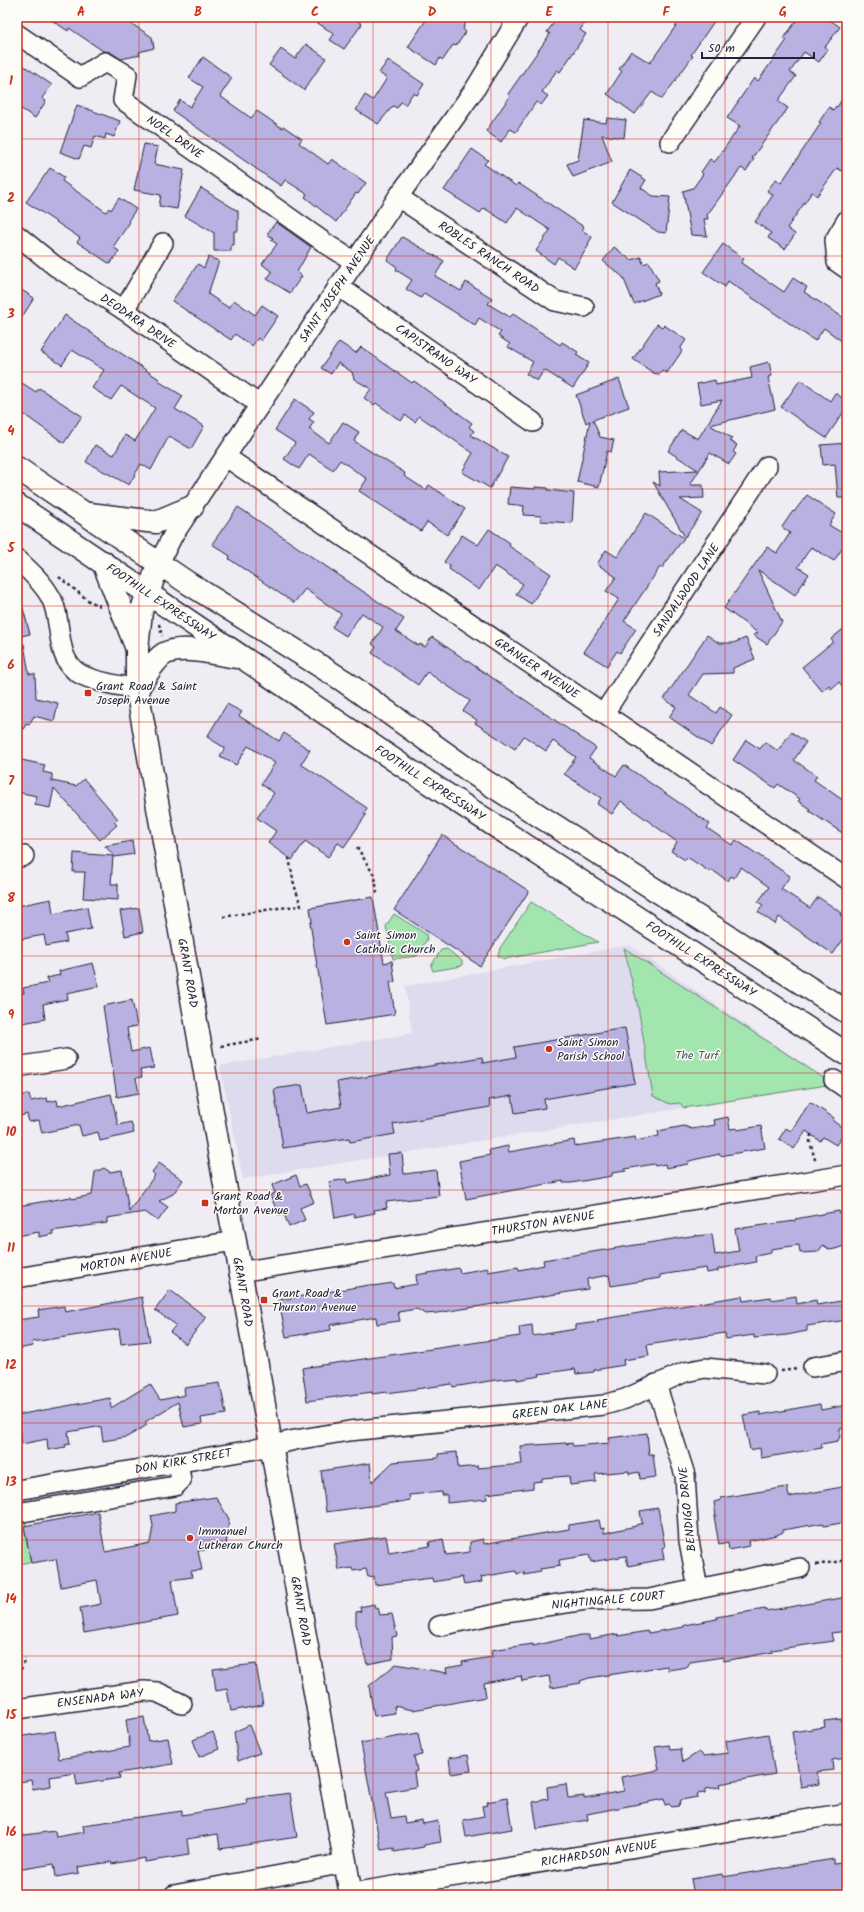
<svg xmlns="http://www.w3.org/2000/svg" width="864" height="1912" viewBox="0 0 864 1912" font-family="Kalam,sans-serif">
	<rect width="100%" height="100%" fill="#efedf3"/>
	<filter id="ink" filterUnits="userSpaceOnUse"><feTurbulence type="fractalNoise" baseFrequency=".025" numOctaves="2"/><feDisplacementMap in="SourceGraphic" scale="8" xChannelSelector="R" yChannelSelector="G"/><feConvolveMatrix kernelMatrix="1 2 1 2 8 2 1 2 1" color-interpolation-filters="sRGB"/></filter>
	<g filter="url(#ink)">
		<polygon fill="#dfdbee" points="629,945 833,1084 243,1179 220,1066 412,1033 405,986"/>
		<g fill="#a3e5af" stroke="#628475">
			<polygon points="531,902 598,942 504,959 498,956 500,948"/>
			<polygon points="394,914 426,934 427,939 417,956 393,959 386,926"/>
			<polygon points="624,948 833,1084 684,1108 680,1103 670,1104 653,1096 638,1007"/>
			<polygon points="447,949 462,961 462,966 433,971 431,966 441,950"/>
			<polygon points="26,1523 26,1526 24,1527 31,1562 17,1564 17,1524"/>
		</g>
		<g fill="#b9b1e2" stroke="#22223b">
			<polygon points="47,17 121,17 152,37 154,48 139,52 140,55 121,59 110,52 103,51 69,28 68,31"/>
			<polygon points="309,17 353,17 362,24 344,49 330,40 334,34"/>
			<polygon points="428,17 435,17 444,23 449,17 458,17 466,22 463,29 466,32 456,46 453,45 443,60 440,58 436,65 408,47"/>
			<polygon points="558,17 589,17 580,30 586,34 560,72 557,70 542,92 548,96 541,105 536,102 516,132 510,129 501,142 486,131 510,96 508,94 550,34 547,32"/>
			<polygon points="682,17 717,17 691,55 693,56 662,99 652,92 635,114 607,94 622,71 619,69 631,51 650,63"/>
			<polygon points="799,17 826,17 840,27 825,47 828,49 819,62 804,52 790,72 796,76 778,101 788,108 752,158 754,159 746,171 741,168 707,215 708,219 704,219 707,236 691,235 683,191 693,188 703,174 701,172 710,159 714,162 717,159 740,126 727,118 754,78 758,81 787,40 784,38"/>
			<polygon points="306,44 326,58 304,90 269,65 281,49 295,59"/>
			<polygon points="203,57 232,78 220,96 251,118 257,111 282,128 283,126 302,139 299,143 328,164 332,159 366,183 358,194 356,193 336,222 305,197 307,194 285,180 281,186 173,111 180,100 190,107 203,87 189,78"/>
			<polygon points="388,60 424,84 417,95 413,93 405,105 401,102 397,108 393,106 378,124 356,110 365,95 373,100 387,78 379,73"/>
			<polygon points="17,61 52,85 42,98 46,101 35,118 17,106"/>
			<polygon points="847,92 847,163 842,171 837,168 817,196 812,192 787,228 795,234 785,249 768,238 771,233 755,222 773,195 767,191 776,179 781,183 821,123 819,122 829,107 833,110 836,106 837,107"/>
			<polygon points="77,105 120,121 114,137 106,134 105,139 95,136 91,148 84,146 79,159 60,152"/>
			<polygon points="607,118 626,120 624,138 602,135 612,162 573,177 567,164 578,160 584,120 606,123"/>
			<polygon points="144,144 158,147 154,164 184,170 177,209 159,206 161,195 134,190"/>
			<polygon points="472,149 488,160 484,164 516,186 518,183 584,227 582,230 592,237 588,244 589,245 574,268 558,257 554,264 536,251 550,230 517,208 507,223 484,208 480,213 444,190"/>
			<polygon points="50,168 64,177 62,181 106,212 109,208 111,210 119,198 136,209 128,221 130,222 113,247 119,251 110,264 77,242 80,238 26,202"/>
			<polygon points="630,170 646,180 641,188 653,196 670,197 666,233 658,232 612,202"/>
			<polygon points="201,188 238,211 238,231 234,231 234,245 231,245 231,251 214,251 214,233 185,216"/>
			<polygon points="276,222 311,247 297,272 302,276 290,293 267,279 272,272 262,264 277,244 271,240 273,238 267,234"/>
			<polygon points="402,237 444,261 435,276 461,291 466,282 492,298 488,304 510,317 513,314 560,345 562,342 578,352 576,355 589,363 573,388 544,370 537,381 526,374 533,362 508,347 510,344 498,336 501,332 479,318 475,325 424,293 421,298 406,289 412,280 396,270 397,267 387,260"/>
			<polygon points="723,244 744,259 741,263 784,292 793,278 807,287 804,292 847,320 847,345 824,328 815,341 728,281 725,287 703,272"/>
			<polygon points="614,247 631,260 641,257 643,264 649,262 659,281 655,283 659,294 634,304 623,277 603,261"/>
			<polygon points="208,257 219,261 208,294 229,308 234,300 255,315 262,305 278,316 261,341 258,338 252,346 235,334 231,340 172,301 198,264 204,268"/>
			<polygon points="17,287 34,298 17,325"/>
			<polygon points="65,315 159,379 158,381 183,396 175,409 204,426 191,449 169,436 151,470 141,464 129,485 86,462 95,445 114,455 125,435 135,441 155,408 121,386 111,400 92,388 104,370 72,350 62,365 41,352"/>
			<polygon points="657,324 662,327 664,325 686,340 680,349 682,351 667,373 662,370 659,375 656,373 655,374 633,359"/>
			<polygon points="339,342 356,353 361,347 412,383 414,381 472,423 469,427 474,431 471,435 508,457 490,488 462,472 473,453 419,416 415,422 405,415 401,421 376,403 374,405 364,398 371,389 354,379 352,372 338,363 331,374 321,368"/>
			<polygon points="769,362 772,376 768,377 775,409 710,425 732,438 730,441 737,445 733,452 736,454 729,464 710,453 690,485 703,485 704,498 680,499 702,513 685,537 653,482 660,486 659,472 698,470 668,451 682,430 698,439 722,400 701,404 697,384 715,380 716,385 752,378 750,367"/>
			<polygon points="619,379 629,407 593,420 600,437 614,440 611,452 607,451 599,487 577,482 590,421 586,423 576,395"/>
			<polygon points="800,380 830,401 835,393 847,401 847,407 826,438 781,407"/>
			<polygon points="22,383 36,392 39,388 82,416 64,443 22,413 24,409 17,405 17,391"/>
			<polygon points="295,399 314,412 309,419 314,422 309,429 329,443 343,422 359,432 354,441 405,473 404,476 426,490 429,485 465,509 447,535 427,522 421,531 359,491 367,479 340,460 333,470 309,454 299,469 284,459 295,443 275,430"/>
			<polygon points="847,443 847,498 838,498 835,464 823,465 821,445"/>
			<polygon points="510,487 535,489 535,487 548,488 548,490 574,493 572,523 540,521 541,516 523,515 524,506 508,504"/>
			<polygon points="807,495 836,514 829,525 847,536 847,541 834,561 811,547 798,567 809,574 795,595 758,570 782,622 767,644 753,635 758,633 724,608 767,547 777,553 790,533 782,527 793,511 794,512"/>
			<polygon points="238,507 404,619 396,631 419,646 420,644 425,647 432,637 596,748 589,758 616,776 624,765 710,824 707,828 732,845 736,840 790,876 781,889 810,908 818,897 842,913 840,915 847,920 847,934 833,954 779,917 775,924 758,912 763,905 758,902 769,887 741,867 734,878 731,876 728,881 712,870 710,872 687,857 685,860 671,851 677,842 621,801 612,814 597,804 601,798 564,774 576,757 553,741 546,751 524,736 515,749 475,723 477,720 463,711 470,701 427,672 418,685 372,653 376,647 372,644 383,627 362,613 346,636 332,627 341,614 305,589 294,603 229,559 230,556 212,544"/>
			<polygon points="646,513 684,538 662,568 660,567 624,621 636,629 620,653 617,651 607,666 584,652 619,599 606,591 616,577 597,564 606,550 617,557"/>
			<polygon points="489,529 510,543 509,546 551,574 531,604 516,594 523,584 495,566 479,590 449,569 450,566 444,562 462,535 478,545"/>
			<polygon points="17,601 21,601 30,634 17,637"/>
			<polygon points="847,626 847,692 839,682 831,689 829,685 822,691 802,667 833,642 831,639"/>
			<polygon points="707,635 719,643 733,643 746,638 755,659 733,668 733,673 703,674 689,695 716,713 720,707 732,715 711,746 669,717 676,707 664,699"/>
			<polygon points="17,644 24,644 29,674 35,674 36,698 58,703 54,721 34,716 29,725 26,724 17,741"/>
			<polygon points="227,704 242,712 239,716 279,741 284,733 310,750 301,764 367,808 364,814 366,815 344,847 338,843 328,857 305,841 292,860 268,843 276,831 257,818 274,793 261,784 275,763 248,746 236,765 220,756 225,748 207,737"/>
			<polygon points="791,732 806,742 794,760 817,776 814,780 847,803 847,836 809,811 810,809 798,801 800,799 778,784 775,788 733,760 746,740 760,749 765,742 778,751"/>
			<polygon points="17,759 45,765 43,772 52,774 52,781 76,786 84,779 118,819 114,822 117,825 100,840 54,788 50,808 35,805 37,796 17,792"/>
			<polygon points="442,835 529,891 480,966 394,910"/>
			<polygon points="132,841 134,854 115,857 105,846"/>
			<polygon points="74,853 113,856 111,884 118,884 118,900 83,898 85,872 73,872"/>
			<polygon points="373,897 384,963 392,961 395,982 390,982 395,1014 327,1025 310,923 312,922 310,908"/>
			<polygon points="51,899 53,914 87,907 91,929 65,934 67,942 46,946 44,935 17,940 17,906"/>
			<polygon points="139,908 143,932 125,936 120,911"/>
			<polygon points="93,963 99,986 67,993 68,999 43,1004 45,1019 17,1024 17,994 24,993 23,988 48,983 47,978 60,975 59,971"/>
			<polygon points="132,1000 137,1026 127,1028 131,1052 150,1048 154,1068 140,1070 142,1077 136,1078 139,1093 117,1097 103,1006"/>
			<polygon points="625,1028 635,1083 544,1099 545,1108 515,1113 512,1096 489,1100 490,1107 393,1124 395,1134 350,1142 349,1138 283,1148 274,1089 302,1085 307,1113 341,1107 337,1082 482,1057 483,1063 516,1057 514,1047"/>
			<polygon points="29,1094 31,1101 47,1098 48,1102 57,1100 58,1106 111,1094 118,1125 131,1122 134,1133 100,1141 98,1132 82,1136 79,1125 42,1133 39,1120 29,1122 27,1114 17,1117 17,1097"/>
			<polygon points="810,1102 834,1118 833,1121 846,1130 836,1145 823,1137 820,1141 806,1131 794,1149 779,1139 786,1128 791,1131"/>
			<polygon points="728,1117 730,1129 737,1128 737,1130 761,1126 765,1148 720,1156 720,1154 693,1160 687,1162 688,1164 666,1168 665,1164 655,1166 654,1164 625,1169 626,1171 612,1173 612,1176 571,1183 563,1183 563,1181 466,1199 459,1161 490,1155 489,1150 508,1146 509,1152 574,1140 575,1146 635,1137 636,1141 659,1136 658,1131 684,1126 692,1129 715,1125 714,1120"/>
			<polygon points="402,1153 404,1174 436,1170 439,1196 386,1202 387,1208 374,1210 375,1213 354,1217 354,1214 335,1218 329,1182 346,1179 347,1183 390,1175 388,1154"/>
			<polygon points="159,1163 183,1180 173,1194 159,1201 168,1207 158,1221 145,1212 107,1218 107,1223 52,1231 53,1234 39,1237 39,1232 17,1236 17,1206 71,1197 72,1199 92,1195 95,1172 104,1168 110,1172 122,1170 129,1211 155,1175 152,1172"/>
			<polygon points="296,1175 300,1186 306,1184 314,1202 300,1208 305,1220 289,1227 284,1214 279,1215 270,1195 275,1193 272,1185"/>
			<polygon points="839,1211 840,1214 847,1213 847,1245 835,1249 830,1250 823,1245 818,1252 800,1253 799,1245 771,1249 771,1253 755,1256 756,1262 718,1269 718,1271 707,1273 706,1268 660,1275 660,1278 611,1286 609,1275 587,1279 588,1289 437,1313 425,1314 417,1309 398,1312 400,1321 377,1324 376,1317 330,1325 331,1330 286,1337 279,1300 369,1285 373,1286 393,1283 394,1288 417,1284 416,1275 459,1268 460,1273 488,1268 488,1272 518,1267 519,1270 544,1265 543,1260 697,1235 697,1236 712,1234 715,1255 739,1251 735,1229 795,1221 795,1219"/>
			<polygon points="170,1290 206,1317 186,1344 170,1332 176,1325 155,1310"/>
			<polygon points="742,1296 743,1301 771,1297 771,1300 796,1296 797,1304 816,1300 817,1305 847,1300 847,1320 807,1326 807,1331 787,1335 754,1338 754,1335 726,1339 725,1333 647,1345 649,1356 623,1360 624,1365 594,1370 594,1372 576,1374 575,1369 539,1374 540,1376 517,1380 517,1378 496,1380 453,1387 452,1384 387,1393 387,1392 372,1394 372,1392 307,1401 302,1368 520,1336 519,1327 532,1325 533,1336 576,1329 576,1325 598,1322 597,1320"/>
			<polygon points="142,1297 150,1341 121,1344 119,1329 32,1342 33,1346 17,1349 17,1320 39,1317 38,1310 64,1306 65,1312"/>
			<polygon points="220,1383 226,1414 201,1418 202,1424 184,1427 178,1402 145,1422 147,1425 127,1437 103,1441 101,1428 97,1427 68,1432 70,1444 65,1445 66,1447 48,1450 47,1439 22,1444 17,1415 110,1398 111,1408 150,1384 160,1400 185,1395 184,1388"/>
			<polygon points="820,1404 821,1410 847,1405 847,1427 840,1428 840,1436 838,1441 821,1444 822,1448 761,1458 760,1448 750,1450 743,1415 760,1412 760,1415"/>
			<polygon points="647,1433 649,1454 653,1454 656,1477 640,1479 639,1472 629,1474 629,1471 595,1474 596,1482 570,1485 569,1476 542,1478 542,1481 533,1482 533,1488 486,1494 487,1499 447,1503 447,1495 442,1495 442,1492 409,1495 410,1500 400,1502 326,1512 321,1471 370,1463 372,1482 393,1462 438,1458 438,1454 457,1452 458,1468 478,1466 478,1468 522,1464 520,1446 566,1443 566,1444 572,1443 573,1446 610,1443 609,1438"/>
			<polygon points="847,1486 847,1522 824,1526 823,1523 783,1530 783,1532 777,1535 748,1541 749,1546 729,1550 728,1543 719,1545 714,1516 716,1516 714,1502 721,1500 721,1498 787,1487 789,1497"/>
			<polygon points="216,1497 229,1519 226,1546 198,1551 202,1570 191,1571 192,1577 172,1580 178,1616 84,1633 80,1608 101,1604 97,1580 61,1587 56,1559 31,1563 24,1526 98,1512 105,1552 150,1543 153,1526 151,1516 175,1511 175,1503"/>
			<polygon points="658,1508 665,1547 662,1548 664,1559 628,1566 626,1556 591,1562 589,1555 559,1560 560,1566 540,1569 541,1572 524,1575 524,1572 517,1574 516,1571 481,1577 482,1582 464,1585 462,1577 433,1582 432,1578 375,1585 374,1576 368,1577 366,1569 353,1571 352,1568 339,1570 334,1544 386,1536 389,1553 430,1546 429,1542 443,1539 446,1555 470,1552 470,1542 483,1539 484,1544 499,1541 569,1529 569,1525 599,1520 601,1529 604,1528 604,1533 636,1526 636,1525 642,1523 640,1511"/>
			<polygon points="847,1597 847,1631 831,1633 833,1641 772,1650 773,1652 724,1661 723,1657 690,1662 687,1667 668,1670 667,1666 634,1671 589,1678 580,1681 581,1683 551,1688 549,1676 522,1681 521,1676 484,1683 486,1697 413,1710 394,1706 395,1713 374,1716 369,1686 396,1664 447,1673 446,1668 463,1665 462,1662 492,1657 491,1650 533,1644 533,1646 581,1635 589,1635 589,1639 618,1634 618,1636 648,1631 648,1633 684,1627 684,1625 717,1619 716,1617 765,1609 766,1611"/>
			<polygon points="374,1604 375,1609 378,1608 380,1615 392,1614 397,1636 392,1637 393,1659 367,1664 356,1623 356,1612 361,1611 360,1607"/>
			<polygon points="256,1664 263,1705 231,1711 227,1689 216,1691 213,1669"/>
			<polygon points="144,1717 148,1741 168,1738 173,1764 119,1773 120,1778 77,1785 75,1773 50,1777 51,1786 33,1789 31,1780 19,1782 17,1770 17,1737 55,1731 59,1759 130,1747 126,1720"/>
			<polygon points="841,1719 847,1758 832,1760 833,1770 817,1772 819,1784 801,1787 792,1732 825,1727 824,1721"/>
			<polygon points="249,1725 260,1753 238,1761 234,1732"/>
			<polygon points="213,1732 219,1749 199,1757 193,1740"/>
			<polygon points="418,1733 422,1755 414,1756 417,1771 414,1772 416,1787 386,1792 391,1818 404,1816 405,1823 422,1820 423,1824 438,1821 441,1842 424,1845 424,1847 394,1852 394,1848 381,1850 361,1743"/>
			<polygon points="768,1734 775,1774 719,1784 720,1787 705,1789 705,1793 697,1794 698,1797 681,1800 679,1806 672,1807 669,1804 665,1805 664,1799 587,1814 588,1820 537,1829 533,1802 548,1799 547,1787 566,1784 568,1798 584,1796 584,1798 624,1791 621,1777 659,1770 655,1747 669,1745 670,1750 681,1749 683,1762 699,1752 704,1756 728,1753 726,1741"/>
			<polygon points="468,1755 471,1771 451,1774 449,1758"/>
			<polygon points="290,1793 297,1837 220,1849 218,1834 187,1839 189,1855 145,1862 145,1858 112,1864 111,1862 78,1867 79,1873 56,1877 54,1864 17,1870 17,1836 55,1831 56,1837 84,1832 83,1825 182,1811 182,1815 247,1804 246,1799"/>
			<polygon points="507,1798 512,1829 466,1837 463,1820 484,1816 482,1806 488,1805 487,1802"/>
			<polygon points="834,1859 834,1864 847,1862 847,1890 814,1895 694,1895 691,1879 722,1874 723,1877"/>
		</g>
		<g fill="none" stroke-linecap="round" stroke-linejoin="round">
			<g stroke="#22223b" stroke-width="22">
				<g id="minor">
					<polyline points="17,34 80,77 105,62 127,75 123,100 328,245 355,262"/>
					<polyline points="670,142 756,17"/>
					<polyline points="398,197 555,301 584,307"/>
					<polyline points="847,220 835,240 837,262 847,269"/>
					<polyline points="17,235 55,266 124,310 260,405"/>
					<polyline points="338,286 533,422"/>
					<polyline points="124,310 163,243"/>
					<polyline points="226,457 847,879"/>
					<path d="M17,559C29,570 42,582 50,596C64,619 53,659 80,674C97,683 119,685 137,689"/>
					<polyline points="159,563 172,537 398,197 475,89 519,17"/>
					<polyline points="604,713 767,466"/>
					<polyline points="17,858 24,856"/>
					<polyline points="17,1067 66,1059"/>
					<polyline points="834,1080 847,1089"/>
					<polyline points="239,1272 847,1175"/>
					<polyline points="17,1278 234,1241"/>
					<polyline points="813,1367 847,1361"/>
					<polyline points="656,1384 685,1475 689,1541 698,1589"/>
					<polyline points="17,1490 251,1450 295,1440 349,1431 604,1405 625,1399 685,1372 705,1368 765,1374"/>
					<polyline points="17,1513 175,1486 181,1480 178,1462"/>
					<polyline points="439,1626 505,1612 586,1600 649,1599 800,1568"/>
					<polyline points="17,1709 144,1691 157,1692 182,1704"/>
					<polyline points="351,1893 847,1813"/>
					<polyline points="174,1895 345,1863"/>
				</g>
			</g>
			<g stroke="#22223b" stroke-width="25">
				<polyline id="major" points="159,563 141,612 137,649 137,689 351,1895"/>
			</g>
			<g stroke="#22223b" stroke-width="25">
				<g id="highway">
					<polyline points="17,468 188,583 344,681 477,776 847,1012"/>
					<polyline points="17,505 409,770 847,1054"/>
					<polyline points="89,514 156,522 192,507"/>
					<polyline points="103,562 137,649"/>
					<path d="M137,689C145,678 153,661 164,654C181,644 217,654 236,657"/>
				</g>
			</g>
			<g stroke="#22223b" stroke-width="2.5" stroke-dasharray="3 3" stroke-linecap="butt">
				<polyline points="59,577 89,601 100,606"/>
				<polyline points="159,624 162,636"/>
				<polyline points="357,847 375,877 377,893"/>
				<polyline points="223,917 278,908 301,906 294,884 289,858"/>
				<polyline points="221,1046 262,1039"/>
				<polyline points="811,1134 810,1142 816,1163"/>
				<polyline points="781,1371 798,1369"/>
				<polyline points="816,1565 847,1560"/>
				<polyline points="17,1681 25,1658"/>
			</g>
			<use href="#minor" stroke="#fdfcf7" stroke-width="19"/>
			<use href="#major" stroke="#fdfcf7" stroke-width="22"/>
			<use href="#highway" stroke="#fdfcf7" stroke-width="22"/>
		</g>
	</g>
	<path fill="none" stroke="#c8321e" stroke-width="1" stroke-opacity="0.55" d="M139,17V1895M256,17V1895M373,17V1895M491,17V1895M608,17V1895M725,17V1895M17,139H847M17,256H847M17,372H847M17,489H847M17,606H847M17,722H847M17,839H847M17,956H847M17,1073H847M17,1190H847M17,1306H847M17,1423H847M17,1540H847M17,1656H847M17,1773H847"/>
	<g fill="#c8321e" stroke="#fdfcf7" stroke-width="1.5">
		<rect x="84" y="689" width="8" height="8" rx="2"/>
		<circle cx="347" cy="942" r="4"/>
		<circle cx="549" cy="1049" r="4"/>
		<rect x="201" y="1199" width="8" height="8" rx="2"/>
		<rect x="260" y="1296" width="8" height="8" rx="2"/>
		<circle cx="190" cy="1538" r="4"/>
	</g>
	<g text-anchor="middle" stroke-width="3" stroke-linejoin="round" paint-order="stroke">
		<g font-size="12" fill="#22223b" stroke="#fdfcf7">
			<text transform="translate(175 137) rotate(35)" y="4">NOEL DRIVE</text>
			<text transform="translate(489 257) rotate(34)" y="4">ROBLES RANCH ROAD</text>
			<text transform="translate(337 289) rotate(-56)" y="4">SAINT JOSEPH AVENUE</text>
			<text transform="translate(138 321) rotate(34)" y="4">DEODARA DRIVE</text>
			<text transform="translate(436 354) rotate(35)" y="4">CAPISTRANO WAY</text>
			<text transform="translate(686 590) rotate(-56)" y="4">SANDALWOOD LANE</text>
			<text transform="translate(161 602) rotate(34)" y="4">FOOTHILL EXPRESSWAY</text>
			<text transform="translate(537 668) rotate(34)" y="4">GRANGER AVENUE</text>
			<text transform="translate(430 783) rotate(33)" y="4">FOOTHILL EXPRESSWAY</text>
			<text transform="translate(701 959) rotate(33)" y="4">FOOTHILL EXPRESSWAY</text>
			<text transform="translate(188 973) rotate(80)" y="4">GRANT ROAD</text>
			<text transform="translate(543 1223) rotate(-9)" y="4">THURSTON AVENUE</text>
			<text transform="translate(126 1260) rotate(-10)" y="4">MORTON AVENUE</text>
			<text transform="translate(243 1292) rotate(80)" y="4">GRANT ROAD</text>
			<text transform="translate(560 1409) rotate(-7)" y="4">GREEN OAK LANE</text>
			<text transform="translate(183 1461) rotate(-10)" y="4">DON KIRK STREET</text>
			<text transform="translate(687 1509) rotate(-96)" y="4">BENDIGO DRIVE</text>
			<text transform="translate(608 1600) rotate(-5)" y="4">NIGHTINGALE COURT</text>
			<text transform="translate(301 1611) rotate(80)" y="4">GRANT ROAD</text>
			<text transform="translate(100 1698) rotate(-7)" y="4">ENSENADA WAY</text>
			<text transform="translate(599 1853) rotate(-9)" y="4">RICHARDSON AVENUE</text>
		</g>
		<g font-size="12" fill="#22223b" stroke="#fdfcf7" text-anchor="start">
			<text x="96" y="690">Grant Road &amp; Saint<tspan x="96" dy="14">Joseph Avenue</tspan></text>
			<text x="355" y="939">Saint Simon<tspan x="355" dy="14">Catholic Church</tspan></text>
			<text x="557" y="1046">Saint Simon<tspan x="557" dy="14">Parish School</tspan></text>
			<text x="213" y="1200">Grant Road &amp;<tspan x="213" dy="14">Morton Avenue</tspan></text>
			<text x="272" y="1297">Grant Road &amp;<tspan x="272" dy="14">Thurston Avenue</tspan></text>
			<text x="198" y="1535">Immanuel<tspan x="198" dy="14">Lutheran Church</tspan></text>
		</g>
		<g font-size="12" fill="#495c5e" stroke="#fdfcf7">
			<text x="697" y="1059">The Turf</text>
		</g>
	</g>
	<rect width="864" height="1912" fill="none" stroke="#fdfcf7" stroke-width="44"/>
	<path d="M702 52v6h112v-6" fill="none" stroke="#22223b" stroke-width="2"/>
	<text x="708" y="52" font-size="12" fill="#22223b" stroke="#fdfcf7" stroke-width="3" paint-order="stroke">50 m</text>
	<rect x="22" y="22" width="820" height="1868" fill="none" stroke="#c8321e" stroke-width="1.5"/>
	<g font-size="13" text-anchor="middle" font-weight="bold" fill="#c8321e">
		<text x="81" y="16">A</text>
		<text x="198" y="16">B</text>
		<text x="315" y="16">C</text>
		<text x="432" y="16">D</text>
		<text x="549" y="16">E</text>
		<text x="666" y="16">F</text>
		<text x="783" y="16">G</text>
		<text x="11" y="85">1</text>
		<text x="11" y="202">2</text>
		<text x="11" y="318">3</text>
		<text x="11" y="435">4</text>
		<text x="11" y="552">5</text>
		<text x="11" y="669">6</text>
		<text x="11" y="785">7</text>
		<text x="11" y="902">8</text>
		<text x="11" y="1019">9</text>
		<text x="11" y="1136">10</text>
		<text x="11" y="1252">11</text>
		<text x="11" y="1369">12</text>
		<text x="11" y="1486">13</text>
		<text x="11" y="1603">14</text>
		<text x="11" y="1719">15</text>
		<text x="11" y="1836">16</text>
	</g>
</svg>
